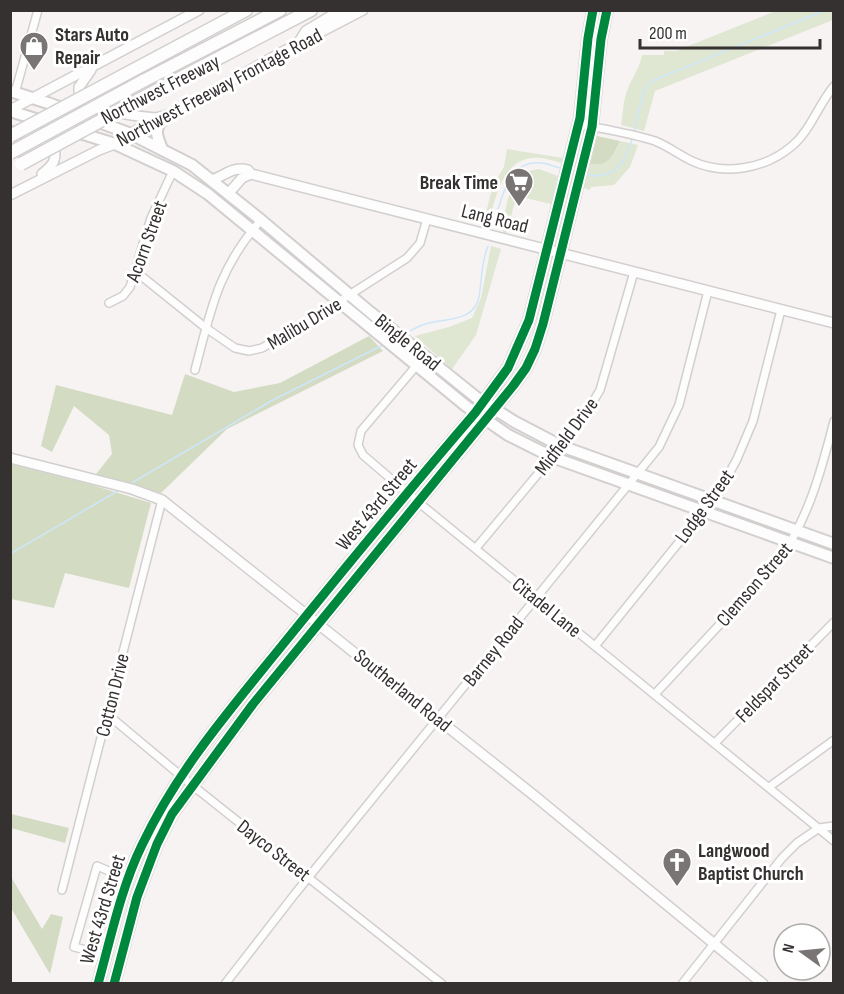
<svg xmlns="http://www.w3.org/2000/svg" width="844" height="994" viewBox="0 0 844 994" font-family="'Sofia Sans Condensed',sans-serif">
	<rect width="100%" height="100%" fill="#f7f3f2"/>
	<g fill="#dfe6d2">
		<path d="M776,11H833V20L655,91L644,131L621,125C623,114 623,101 627,91C632,77 639,70 642,55H664V51H676Z"/>
		<path d="M620,141L638,145L630,167L614,185L591,187L590,190L584,188L590,164C608,167 614,156 620,141Z"/>
		<path d="M507,149L563,158L561,163C506,142 498,187 487,229H482L493,185L504,167Z"/>
		<path d="M539,169L558,176L551,204L517,196L511,216L515,218L512,230H508L506,235L502,230C507,205 507,172 539,169Z"/>
		<polygon points="491,246 501,249 476,335 452,369 415,336 449,327 472,318 481,298"/>
	</g>
	<g fill="#d3dcc2">
		<path d="M597,136L620,141C613,156 609,167 590,164Z"/>
		<polygon points="369,336 383,351 227,429 161,493 96,474 112,454 109,435 74,406 52,452 41,446 56,385 172,415 185,374 234,392 280,383"/>
		<polygon points="10,464 89,484 151,503 129,588 65,573 54,608 11,599"/>
		<polygon points="11,814 69,828 65,843 11,828"/>
		<polygon points="10,875 42,929 51,914 63,917 50,974 11,908"/>
	</g>
	<g fill="none" stroke-linecap="round" stroke-linejoin="round">
		<g stroke="#cce7f9" stroke-width="1.5">
			<polyline points="634,131 644,90 652,81 826,10"/>
			<path d="M588,175C614,180 626,162 632,139"/>
			<path d="M495,219C503,194 510,155 547,164C551,165 556,167 560,168"/>
			<path d="M404,334C410,331 417,327 425,324C443,318 474,323 479,297C482,279 481,263 488,246"/>
			<polyline points="130,484 271,401 383,345"/>
			<polyline points="10,554 121,489"/>
		</g>
		<g stroke="#d2cfce" stroke-width="10">
			<g id="street">
				<polyline points="15,93 38,10"/>
				<path d="M578,124C603,129 631,133 655,141C668,146 679,155 692,161C724,176 765,169 792,146C811,130 818,105 834,86"/>
				<polyline points="135,271 206,328 235,348 249,351 262,348 329,308 407,258 420,243 427,219"/>
				<polyline points="109,303 123,296 130,287 151,218 173,171"/>
				<polyline points="417,365 361,431 358,445 363,455 418,502 834,841"/>
				<path d="M195,370C211,309 218,269 261,220"/>
				<polyline points="476,548 552,457 588,410 600,390 634,272"/>
				<polyline points="595,646 718,494 737,459 753,421 781,310"/>
				<path d="M655,694L777,563C808,520 821,472 834,421"/>
				<polyline points="107,714 192,785 442,984"/>
				<polyline points="715,743 834,622"/>
				<polyline points="769,787 834,740"/>
				<polyline points="62,890 162,500"/>
				<polyline points="106,955 74,947 97,866 128,879"/>
				<polyline points="225,984 294,895 659,447 679,405 708,291"/>
				<polyline points="682,984 782,858 797,843 819,828 834,826"/>
			</g>
		</g>
		<g stroke="#d2cfce" stroke-width="12">
			<g id="secondary">
				<path d="M91,70L79,87V92C92,111 133,116 155,118"/>
				<polyline points="10,110 199,10"/>
				<path d="M15,131L50,143L54,146C57,161 53,165 42,174"/>
				<path d="M211,180C225,176 232,166 248,170L251,174"/>
				<polyline points="228,194 242,178 251,174 834,323"/>
				<polyline points="10,195 99,150 115,144 155,118 166,116 188,105 286,50 363,10"/>
				<polyline points="10,458 132,489 162,500 536,797 763,984"/>
			</g>
		</g>
		<g stroke="#d2cfce" stroke-width="14">
			<g id="primary">
				<polyline points="10,91 48,103 131,134 192,165 261,220 370,312 477,398 515,422 561,446 834,544"/>
				<polyline points="10,111 115,144 173,171 208,194 466,406 508,435 552,457 834,558"/>
				<path d="M162,149C156,134 153,129 166,116"/>
				<path d="M98,984C111,937 121,888 142,845C177,771 229,711 280,648C344,569 409,490 475,413L508,368L529,320L580,118L588,38L593,10"/>
				<polyline points="114,984 137,897 157,844 172,814 253,704 513,386 526,368 535,349 543,324 592,127 601,39 607,10"/>
			</g>
		</g>
		<g stroke="#d2cfce" stroke-width="15">
			<g id="highway">
				<polyline points="300,43 307,32 344,10"/>
				<polyline points="124,75 246,10"/>
				<polyline points="143,81 280,10"/>
				<polyline points="163,87 311,10"/>
			</g>
		</g>
		<use href="#street" stroke="#fefdfd" stroke-width="7"/>
		<use href="#secondary" stroke="#fefdfd" stroke-width="9"/>
		<use href="#primary" stroke="#fefdfd" stroke-width="10"/>
		<use href="#highway" stroke="#fefdfd" stroke-width="12"/>
		<g stroke="#d2cfce" stroke-width="15" stroke-linecap="butt">
			<g id="highway-bridge">
				<polyline points="10,136 124,75"/>
				<polyline points="10,153 143,81"/>
				<polyline points="21,164 163,87"/>
			</g>
		</g>
		<use href="#highway-bridge" stroke="#fefdfd" stroke-width="12"/>
		<g stroke="#fff" stroke-width="13">
			<g id="cycleway">
				<path d="M98,984C111,937 121,888 142,845C177,771 229,711 280,648C344,569 409,490 475,413L508,368L529,320L580,118L588,38L593,10"/>
				<polyline points="114,984 137,897 157,844 172,814 253,704 513,386 526,368 535,349 543,324 592,127 601,39 607,10"/>
			</g>
		</g>
		<use href="#cycleway" stroke="#00873e" stroke-width="9"/>
	</g>
	<defs>
		<g id="shop-pin" transform="scale(1.5)"><path d="M0 17L-7.5 6A9.5 9.5 0 1 1 7.5 6Z" fill="#787574" stroke="#fff"/><path d="M-5-2.5h2.3a2.7 3.5 0 0 1 5.4 0H5L5.5 6h-11ZM-1.5-2.5h3a1.5 2.3 0 0 0-3 0Z" fill="#fff"/></g>
		<g id="supermarket-pin" transform="scale(1.5)"><path d="M0 17L-7.5 6A9.5 9.5 0 1 1 7.5 6Z" fill="#787574" stroke="#fff"/><path d="M-6-5.5h2.5l.6 2H6L4.5 2H-2.5L-4.4-4H-6ZM-1.5 3.2a1.3 1.3 0 1 0 .1 0ZM3 3.2a1.3 1.3 0 1 0 .1 0Z" fill="#fff"/></g>
		<g id="church-pin" transform="scale(1.5)"><path d="M0 17L-7.5 6A9.5 9.5 0 1 1 7.5 6Z" fill="#787574" stroke="#fff"/><path d="M-1.2-6h2.4v3.5h3.3v2.4h-3.3V6h-2.4V-.1h-3.3v-2.4h3.3Z" fill="#fff"/></g>
	</defs>
	<g fill-rule="evenodd">
		<use href="#shop-pin" x="34" y="46"/>
		<use href="#supermarket-pin" x="519" y="182"/>
		<use href="#church-pin" x="677" y="862"/>
	</g>
	<g text-anchor="middle" stroke-width="6" stroke-linejoin="round" paint-order="stroke">
		<g font-size="20" font-weight="bold" fill="#343130" stroke="#fff" text-anchor="start">
			<text x="55" y="41">Stars Auto<tspan x="55" dy="23">Repair</tspan></text>
			<text x="498" y="189" text-anchor="end">Break Time</text>
			<text x="698" y="857">Langwood<tspan x="698" dy="23">Baptist Church</tspan></text>
		</g>
		<g font-size="20" fill="#343130" stroke="#fff">
			<text transform="translate(219 87) rotate(-28)" y="7">Northwest Freeway Frontage Road</text>
			<text transform="translate(160 89) rotate(-27)" y="7">Northwest Freeway</text>
			<text transform="translate(495 218) rotate(14)" y="7">Lang Road</text>
			<text transform="translate(146 241) rotate(-70)" y="7">Acorn Street</text>
			<text transform="translate(304 323) rotate(-31)" y="7">Malibu Drive</text>
			<text transform="translate(408 342) rotate(39)" y="7">Bingle Road</text>
			<text transform="translate(566 436) rotate(-53)" y="7">Midfield Drive</text>
			<text transform="translate(376 504) rotate(-50)" y="7">West 43rd Street</text>
			<text transform="translate(704 506) rotate(-54)" y="7">Lodge Street</text>
			<text transform="translate(754 584) rotate(-49)" y="7">Clemson Street</text>
			<text transform="translate(547 607) rotate(39)" y="7">Citadel Lane</text>
			<text transform="translate(493 651) rotate(-51)" y="7">Barney Road</text>
			<text transform="translate(774 682) rotate(-46)" y="7">Feldspar Street</text>
			<text transform="translate(403 690) rotate(39)" y="7">Southerland Road</text>
			<text transform="translate(112 695) rotate(-76)" y="7">Cotton Drive</text>
			<text transform="translate(274 850) rotate(38)" y="7">Dayco Street</text>
			<text transform="translate(102 909) rotate(-73)" y="7">West 43rd Street</text>
		</g>
	</g>
	<rect width="844" height="994" fill="none" stroke="#343130" stroke-width="24"/>
	<g transform="translate(802 952) rotate(285)"><circle r="28" fill="#ffffff" stroke="#aeadac" stroke-width="1.5"/>
	<path d="M0-4.5L10 22L0 15L-10 22Z" fill="#787574"/>
	<text y="-9" font-size="16" font-weight="bold" text-anchor="middle" fill="#343130">N</text>
	</g>
	<path d="M640 39v9h180v-9" fill="none" stroke="#343130" stroke-width="3"/>
	<text x="649" y="39" font-size="18" fill="#343130" stroke="#ffffff" stroke-width="4.5" paint-order="stroke">200 m</text>
</svg>
